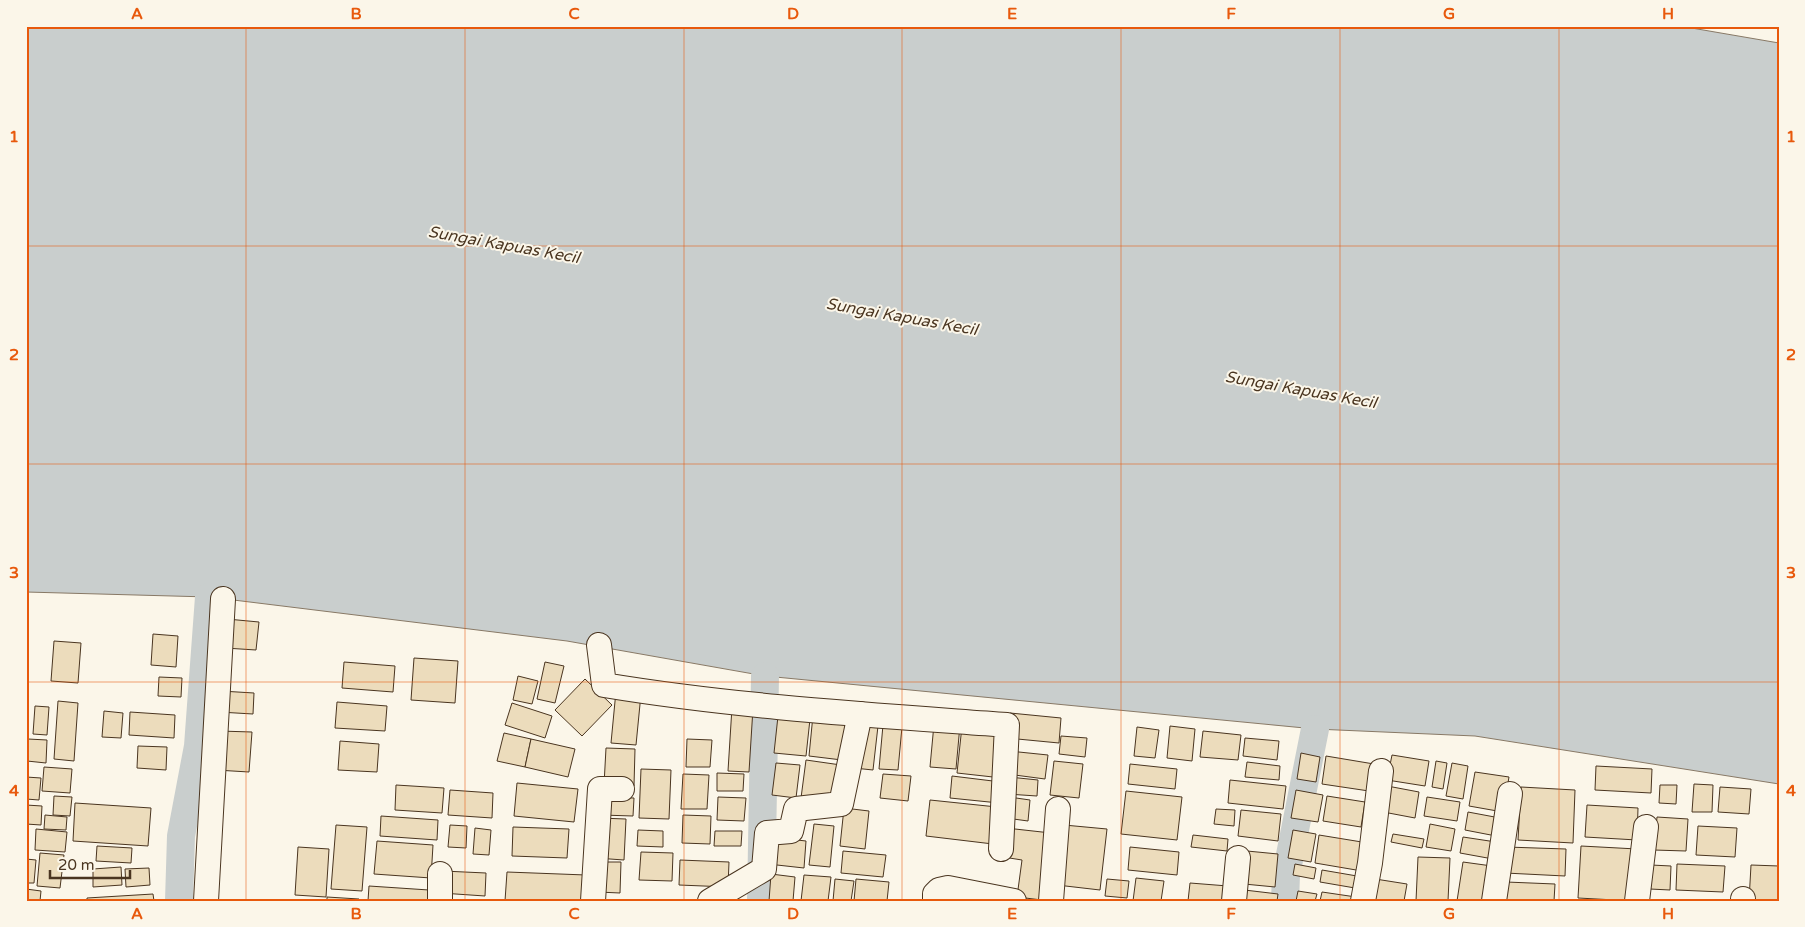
<svg xmlns="http://www.w3.org/2000/svg" width="1805" height="927" viewBox="0 0 1805 927" font-family="'Varela Round',sans-serif">
	<rect width="100%" height="100%" fill="#fbf6e9"/>
	<polygon fill="#c9cecd" stroke="#887966" points="26,26 1680,26 1779,43 1779,784 1475,736 1315,729 765,676 567,641 209,597 26,592"/>
	<g fill="none" stroke-linecap="round" stroke-linejoin="round">
		<g stroke="#c9cecd" stroke-width="28">
			<polyline points="179,901 181,836 198,746 209,597"/>
			<polyline points="761,901 765,676"/>
			<polyline points="1285,901 1286,875 1315,729"/>
		</g>
	</g>
	<g fill="#ecdcbc" stroke="#4a3520">
		<polygon points="227,619 259,622 256,650 225,648"/>
		<polygon points="153,634 178,636 176,667 151,665"/>
		<polygon points="54,641 81,643 78,683 51,681"/>
		<polygon points="414,658 458,661 455,703 411,700"/>
		<polygon points="344,662 395,666 393,692 342,688"/>
		<polygon points="545,662 564,666 555,703 537,699"/>
		<polygon points="518,676 538,681 532,704 513,700"/>
		<polygon points="159,677 182,678 181,697 158,696"/>
		<polygon points="585,679 612,705 582,736 555,710"/>
		<polygon points="221,691 254,693 253,714 219,712"/>
		<polygon points="616,691 641,694 636,745 611,743"/>
		<polygon points="58,701 78,703 74,761 54,759"/>
		<polygon points="337,702 387,706 385,731 335,728"/>
		<polygon points="512,703 552,716 545,738 505,725"/>
		<polygon points="35,706 49,707 47,735 33,734"/>
		<polygon points="732,707 753,708 749,772 728,771"/>
		<polygon points="104,711 123,713 121,738 102,737"/>
		<polygon points="130,712 175,715 174,738 129,735"/>
		<polygon points="1010,713 1061,718 1059,743 1007,738"/>
		<polygon points="813,715 847,718 842,760 809,756"/>
		<polygon points="778,716 810,719 806,756 774,753"/>
		<polygon points="859,724 878,726 873,770 854,768"/>
		<polygon points="934,724 960,725 956,769 930,767"/>
		<polygon points="883,725 902,727 898,770 879,769"/>
		<polygon points="962,726 999,730 993,777 957,773"/>
		<polygon points="1170,726 1195,729 1192,761 1167,758"/>
		<polygon points="1137,727 1159,730 1155,758 1134,756"/>
		<polygon points="219,731 252,732 249,772 216,770"/>
		<polygon points="1203,731 1241,735 1238,760 1200,757"/>
		<polygon points="504,733 531,739 525,767 497,761"/>
		<polygon points="1061,736 1087,738 1085,757 1059,754"/>
		<polygon points="1245,738 1279,741 1277,760 1243,756"/>
		<polygon points="28,739 47,740 46,763 27,761"/>
		<polygon points="531,739 575,749 568,777 525,767"/>
		<polygon points="687,739 712,740 710,767 686,767"/>
		<polygon points="340,741 379,744 377,772 338,770"/>
		<polygon points="138,746 167,747 166,770 137,768"/>
		<polygon points="606,748 635,749 634,786 604,785"/>
		<polygon points="1009,751 1048,755 1045,779 1007,774"/>
		<polygon points="1301,753 1320,757 1316,782 1297,779"/>
		<polygon points="1392,755 1429,761 1425,786 1387,780"/>
		<polygon points="1326,756 1374,764 1369,791 1322,784"/>
		<polygon points="806,760 841,765 836,802 801,798"/>
		<polygon points="1054,761 1083,764 1079,798 1050,795"/>
		<polygon points="1436,761 1447,763 1443,789 1432,787"/>
		<polygon points="1247,762 1280,766 1279,780 1245,777"/>
		<polygon points="776,763 800,765 796,798 772,795"/>
		<polygon points="1452,763 1468,766 1463,799 1446,796"/>
		<polygon points="1130,764 1177,769 1175,789 1128,784"/>
		<polygon points="1596,766 1652,769 1651,793 1595,790"/>
		<polygon points="44,767 72,769 70,793 42,791"/>
		<polygon points="641,769 671,770 669,819 639,818"/>
		<polygon points="1475,772 1509,777 1503,812 1469,806"/>
		<polygon points="717,773 744,774 743,791 717,791"/>
		<polygon points="683,774 709,775 707,809 681,809"/>
		<polygon points="883,774 911,776 908,801 880,798"/>
		<polygon points="952,776 1001,782 999,803 950,798"/>
		<polygon points="26,777 41,778 39,800 26,799"/>
		<polygon points="1009,777 1038,780 1037,796 1007,794"/>
		<polygon points="1230,780 1286,786 1283,809 1228,803"/>
		<polygon points="517,783 578,789 574,822 514,816"/>
		<polygon points="1694,784 1713,785 1712,812 1692,812"/>
		<polygon points="396,785 444,788 442,813 395,810"/>
		<polygon points="1382,785 1419,792 1415,818 1378,811"/>
		<polygon points="1660,785 1677,785 1676,804 1659,803"/>
		<polygon points="1521,787 1575,790 1573,843 1518,840"/>
		<polygon points="1720,787 1751,789 1749,814 1718,812"/>
		<polygon points="450,790 493,793 492,818 448,815"/>
		<polygon points="1296,790 1323,795 1318,822 1291,818"/>
		<polygon points="1126,791 1182,797 1177,840 1121,834"/>
		<polygon points="54,796 72,797 70,816 53,815"/>
		<polygon points="1327,796 1365,802 1361,827 1323,821"/>
		<polygon points="602,797 634,798 633,816 601,815"/>
		<polygon points="718,797 746,798 744,821 717,820"/>
		<polygon points="1009,797 1030,800 1028,821 1006,818"/>
		<polygon points="1427,797 1460,802 1457,821 1424,816"/>
		<polygon points="930,800 997,807 993,844 926,836"/>
		<polygon points="75,803 151,808 148,846 73,841"/>
		<polygon points="26,805 42,806 41,825 26,824"/>
		<polygon points="1587,805 1638,808 1637,840 1585,837"/>
		<polygon points="844,808 869,811 865,849 840,846"/>
		<polygon points="1216,809 1235,810 1234,826 1214,824"/>
		<polygon points="1241,810 1281,814 1278,841 1238,836"/>
		<polygon points="1468,812 1500,818 1496,836 1465,830"/>
		<polygon points="45,815 67,817 66,830 44,829"/>
		<polygon points="683,815 711,816 710,844 682,843"/>
		<polygon points="381,816 438,820 437,840 380,836"/>
		<polygon points="1657,817 1688,819 1686,851 1654,850"/>
		<polygon points="599,818 626,819 624,860 596,858"/>
		<polygon points="814,824 834,826 830,867 809,865"/>
		<polygon points="1430,824 1455,829 1451,851 1426,847"/>
		<polygon points="336,825 367,827 362,891 331,889"/>
		<polygon points="450,825 467,826 466,848 448,847"/>
		<polygon points="1064,825 1107,829 1100,890 1057,885"/>
		<polygon points="1698,826 1737,828 1735,857 1696,855"/>
		<polygon points="513,827 569,829 567,858 512,856"/>
		<polygon points="475,828 491,830 489,855 473,854"/>
		<polygon points="1006,828 1051,833 1042,900 1017,897 1022,860 1003,857"/>
		<polygon points="36,829 67,832 65,852 35,850"/>
		<polygon points="638,830 663,831 663,847 637,846"/>
		<polygon points="1293,830 1316,834 1311,862 1288,858"/>
		<polygon points="715,831 742,831 741,846 714,846"/>
		<polygon points="1393,834 1424,839 1422,848 1391,842"/>
		<polygon points="1193,835 1228,839 1227,851 1191,847"/>
		<polygon points="1319,835 1368,843 1362,871 1315,863"/>
		<polygon points="771,837 806,841 804,868 768,864"/>
		<polygon points="1463,837 1496,842 1493,859 1460,853"/>
		<polygon points="377,841 433,845 431,878 374,874"/>
		<polygon points="97,846 132,848 131,863 96,861"/>
		<polygon points="1581,846 1637,849 1634,901 1578,898"/>
		<polygon points="298,847 329,849 326,897 295,895"/>
		<polygon points="1130,847 1179,852 1177,875 1128,870"/>
		<polygon points="1506,847 1566,849 1565,876 1505,873"/>
		<polygon points="843,851 886,855 883,877 841,873"/>
		<polygon points="1247,851 1278,854 1275,887 1244,884"/>
		<polygon points="641,852 673,853 672,881 639,880"/>
		<polygon points="40,853 64,855 60,888 37,886"/>
		<polygon points="1418,857 1450,858 1448,901 1416,901"/>
		<polygon points="26,859 36,860 34,883 26,883"/>
		<polygon points="680,860 729,862 728,887 679,885"/>
		<polygon points="598,862 621,862 620,893 598,892"/>
		<polygon points="1463,862 1492,866 1486,901 1457,901"/>
		<polygon points="1295,864 1316,868 1314,879 1293,875"/>
		<polygon points="1677,864 1725,866 1723,892 1676,890"/>
		<polygon points="1651,865 1671,866 1670,890 1650,889"/>
		<polygon points="1751,865 1779,866 1779,901 1749,901"/>
		<polygon points="121,867 122,885 93,887 93,869"/>
		<polygon points="149,868 150,885 126,887 125,869"/>
		<polygon points="1322,870 1357,876 1355,888 1320,882"/>
		<polygon points="443,871 486,873 485,896 441,893"/>
		<polygon points="507,872 586,875 585,901 505,901"/>
		<polygon points="771,874 795,877 793,901 769,901"/>
		<polygon points="804,875 831,877 828,901 801,901"/>
		<polygon points="1136,878 1164,881 1161,901 1133,901"/>
		<polygon points="1369,878 1407,884 1404,901 1365,901"/>
		<polygon points="835,879 854,881 851,901 833,901"/>
		<polygon points="856,879 889,882 887,901 854,901"/>
		<polygon points="1107,879 1129,881 1127,898 1105,896"/>
		<polygon points="1506,882 1555,884 1554,901 1505,901"/>
		<polygon points="1190,883 1228,886 1226,901 1188,901"/>
		<polygon points="369,886 429,890 428,901 368,901"/>
		<polygon points="26,889 41,891 40,901 26,901"/>
		<polygon points="1236,889 1278,894 1277,901 1235,901"/>
		<polygon points="1298,891 1317,894 1315,901 1296,901"/>
		<polygon points="1322,892 1356,897 1356,901 1320,901"/>
		<polygon points="153,894 154,901 87,901 87,898"/>
		<polygon points="327,897 359,899 358,901 327,901"/>
	</g>
	<g fill="none" stroke-linecap="round" stroke-linejoin="round">
		<g stroke="#4a3520" stroke-width="26">
			<g id="minor">
				<path d="M599,645L604,685C737,707 872,715 1007,725L1001,849"/>
				<polyline points="206,901 223,599"/>
				<polyline points="440,901 440,874"/>
				<polyline points="593,901 600,789 622,789"/>
				<polyline points="710,901 764,869 767,833 791,831 796,809 841,804 860,714"/>
				<polyline points="935,901 935,894 939,890 948,888 1014,901"/>
				<polyline points="1051,901 1058,809"/>
				<polyline points="1234,901 1238,858"/>
				<polyline points="1363,901 1370,863 1381,771"/>
				<polyline points="1494,901 1510,794"/>
				<polyline points="1637,901 1646,827"/>
				<polyline points="1743,901 1743,899"/>
			</g>
		</g>
		<use href="#minor" stroke="#fbf6e9" stroke-width="24"/>
	</g>
	<path fill="none" stroke="#e8590c" stroke-width="1" stroke-opacity="0.55" d="M246,26V901M465,26V901M684,26V901M902,26V901M1121,26V901M1340,26V901M1559,26V901M26,246H1779M26,464H1779M26,682H1779"/>
	<g text-anchor="middle" stroke-width="4" stroke-linejoin="round" paint-order="stroke">
		<g font-size="16" font-style="italic" fill="#4a3520" stroke="#fbf6e9">
			<text transform="translate(504 244) rotate(10)" y="6">Sungai Kapuas Kecil</text>
			<text transform="translate(902 316) rotate(10)" y="6">Sungai Kapuas Kecil</text>
			<text transform="translate(1301 389) rotate(10)" y="6">Sungai Kapuas Kecil</text>
		</g>
	</g>
	<rect width="1805" height="927" fill="none" stroke="#fbf6e9" stroke-width="55"/>
	<path d="M50 870v8h80v-8" fill="none" stroke="#4a3520" stroke-width="2.5"/>
	<text x="58" y="870" font-size="15" fill="#4a3520" stroke="#fbf6e9" stroke-width="4" paint-order="stroke">20 m</text>
	<rect x="28" y="28" width="1750" height="872" fill="none" stroke="#e8590c" stroke-width="2"/>
	<g font-size="16" text-anchor="middle" font-weight="bold" fill="#e8590c">
		<text x="137" y="19">A</text>
		<text x="356" y="19">B</text>
		<text x="574" y="19">C</text>
		<text x="793" y="19">D</text>
		<text x="1012" y="19">E</text>
		<text x="1231" y="19">F</text>
		<text x="1449" y="19">G</text>
		<text x="1668" y="19">H</text>
		<text x="14" y="142">1</text>
		<text x="1791" y="142">1</text>
		<text x="14" y="360">2</text>
		<text x="1791" y="360">2</text>
		<text x="14" y="578">3</text>
		<text x="1791" y="578">3</text>
		<text x="14" y="796">4</text>
		<text x="1791" y="796">4</text>
		<text x="137" y="919">A</text>
		<text x="356" y="919">B</text>
		<text x="574" y="919">C</text>
		<text x="793" y="919">D</text>
		<text x="1012" y="919">E</text>
		<text x="1231" y="919">F</text>
		<text x="1449" y="919">G</text>
		<text x="1668" y="919">H</text>
	</g>
</svg>
